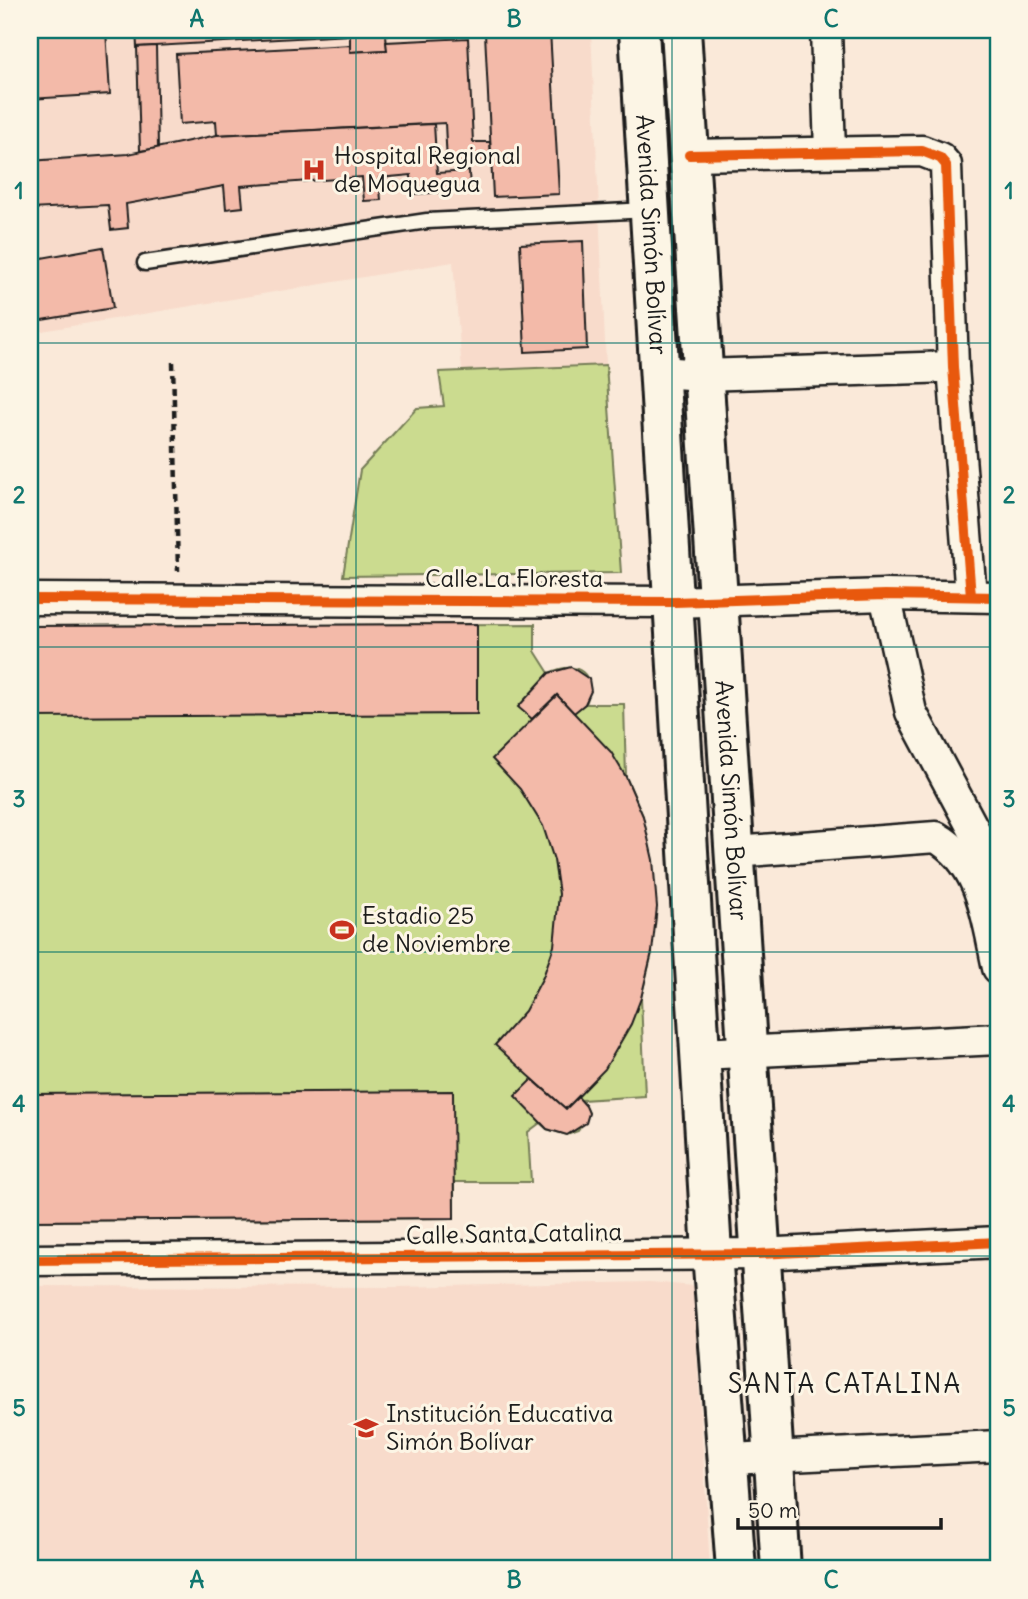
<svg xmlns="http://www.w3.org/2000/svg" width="1028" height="1599" viewBox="0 0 1028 1599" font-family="Delius,sans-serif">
	<rect width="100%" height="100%" fill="#fae9d9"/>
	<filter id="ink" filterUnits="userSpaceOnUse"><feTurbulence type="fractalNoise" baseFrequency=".0143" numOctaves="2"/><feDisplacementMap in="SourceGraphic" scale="14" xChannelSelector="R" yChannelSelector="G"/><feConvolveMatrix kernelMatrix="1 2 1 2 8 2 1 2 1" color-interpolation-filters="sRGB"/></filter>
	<g filter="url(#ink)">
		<g fill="#f8dbcb">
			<polygon points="30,30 591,30 606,365 462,371 453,262 30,333"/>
			<polygon points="651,1282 693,1286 710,1569 30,1569 30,1286 397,1287"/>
		</g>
		<g fill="#cbdb8f" stroke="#747c56" stroke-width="2">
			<polygon points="606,365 621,573 343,576 360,470 417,408 444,406 439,372"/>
			<path d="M535,624V651L549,673C578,660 597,673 586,704H624L626,777L643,816L652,953L641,998L645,1096L582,1100L589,1113L578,1131L567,1135L547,1129L540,1123L528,1132L531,1182H454V1218L30,1221V626Z"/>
		</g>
		<g fill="#f3baa9" stroke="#1c1c1c" stroke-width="2">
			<polygon points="30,30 106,30 110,94 30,99"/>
			<polygon points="136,30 437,30 386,33 387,50 350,52 350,35 137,47"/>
			<polygon points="550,30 559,194 493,197 485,33"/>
			<polygon points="468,38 473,142 490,142 491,162 447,164 445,123 217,135 216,121 180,124 176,54 350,45 350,52 387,50 386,42"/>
			<polygon points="156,46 158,148 140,151 137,47"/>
			<polygon points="434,124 437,173 469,171 470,191 412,194 411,175 379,178 381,200 364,201 362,177 241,186 243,207 226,209 224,186 126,204 128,228 111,230 108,205 30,209 30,161 128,154 217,135"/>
			<polygon points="583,241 587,349 525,352 520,244"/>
			<polygon points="103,247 113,308 30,322 30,260"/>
			<polygon points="477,624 477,714 30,717 30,626"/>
			<polygon points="571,667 589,679 591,691 585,704 574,713 557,695 532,719 518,707 549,673"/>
			<polygon points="557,695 611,752 626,777 643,816 653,860 657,907 652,952 641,998 631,1024 605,1069 566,1109 495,1045 525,1011 543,977 554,946 559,894 554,860 543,826 520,789 492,759"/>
			<polygon points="532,1079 566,1109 578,1097 586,1106 589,1113 586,1123 567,1135 547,1129 515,1096"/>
			<polygon points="453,1091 454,1218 30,1221 30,1094"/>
		</g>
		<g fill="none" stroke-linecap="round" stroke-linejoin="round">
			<g stroke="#1c1c1c" stroke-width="19">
				<polyline id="lane" points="145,263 427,221 649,210"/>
			</g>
			<g stroke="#1c1c1c" stroke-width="35">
				<g id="street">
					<polyline points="826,30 830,152"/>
					<polyline points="689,155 922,151 940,158 946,165 953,367 971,596"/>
					<polyline points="661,372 702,375 953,367"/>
					<polyline points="885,595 911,712 998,875"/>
					<polyline points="30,599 675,602 885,595 998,597"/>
					<path d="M734,852L936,837C983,864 987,919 998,968"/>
					<polyline points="701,1054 998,1039"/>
					<polyline points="30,1260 759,1254 998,1242"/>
					<polyline points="729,1459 998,1446"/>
				</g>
			</g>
			<g stroke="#1c1c1c" stroke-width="44">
				<g id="secondary">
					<path id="s1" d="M639,30L712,1253L736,1569"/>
					<path id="s2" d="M681,30L781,1569"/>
				</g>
			</g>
			<polyline stroke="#1c1c1c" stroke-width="4.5" stroke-dasharray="7 5" stroke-linecap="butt" points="173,362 178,571"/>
			<use href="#lane" stroke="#fcf5e5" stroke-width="14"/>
			<use href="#street" stroke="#fcf5e5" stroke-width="30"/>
			<use href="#secondary" stroke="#fcf5e5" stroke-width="38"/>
			<g stroke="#fcf5e5" stroke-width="15">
				<g id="cycleway">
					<polyline points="689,155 922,151 940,158 946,165 953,367 971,596"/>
					<polyline points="30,599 675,602 885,595 998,597"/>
					<polyline points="30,1260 759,1254 998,1242"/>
				</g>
			</g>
			<use href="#cycleway" stroke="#e8590c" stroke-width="10"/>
		</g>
	</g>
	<path fill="none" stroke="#0f766e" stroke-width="2" stroke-opacity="0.55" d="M356,30V1569M672,30V1569M30,343H998M30,647H998M30,952H998M30,1256H998"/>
	<defs>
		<g id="hospital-bare" transform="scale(1.89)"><path d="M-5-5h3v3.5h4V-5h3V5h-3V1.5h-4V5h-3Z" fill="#c8321e" stroke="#fcf5e5" stroke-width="2.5" paint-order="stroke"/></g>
		<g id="stadium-bare" transform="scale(1.89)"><path d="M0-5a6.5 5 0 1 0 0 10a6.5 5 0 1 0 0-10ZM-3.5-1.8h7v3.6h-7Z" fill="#c8321e" stroke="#fcf5e5" stroke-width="2.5" paint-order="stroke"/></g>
		<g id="school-bare" transform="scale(1.89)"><path d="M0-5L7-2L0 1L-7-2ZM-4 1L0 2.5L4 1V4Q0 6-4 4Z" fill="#c8321e" stroke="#fcf5e5" stroke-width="2.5" paint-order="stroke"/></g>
	</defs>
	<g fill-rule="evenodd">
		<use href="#hospital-bare" x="314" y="170"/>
		<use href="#stadium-bare" x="342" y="930"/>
		<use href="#school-bare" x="366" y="1428"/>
	</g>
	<g text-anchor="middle" stroke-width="6" stroke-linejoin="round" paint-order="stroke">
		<g font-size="24" fill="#1c1c1c" stroke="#fcf5e5" text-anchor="start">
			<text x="334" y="164">Hospital Regional<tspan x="334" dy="28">de Moquegua</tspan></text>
			<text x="362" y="924">Estadio 25<tspan x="362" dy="28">de Noviembre</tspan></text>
			<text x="386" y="1422">Institución Educativa<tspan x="386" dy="28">Simón Bolívar</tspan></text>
		</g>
		<g font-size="24" fill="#1c1c1c" stroke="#fcf5e5">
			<text dy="8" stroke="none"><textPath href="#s1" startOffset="205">Avenida Simón Bolívar</textPath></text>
			<text x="514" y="587">Calle La Floresta</text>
			<text dy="8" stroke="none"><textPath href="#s2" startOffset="772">Avenida Simón Bolívar</textPath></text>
			<text transform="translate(514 1234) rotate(-1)" y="8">Calle Santa Catalina</text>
		</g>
		<g font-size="26" letter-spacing="2" fill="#1c1c1c" stroke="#fcf5e5">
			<text x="845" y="1393">SANTA CATALINA</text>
		</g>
	</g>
	<rect width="1028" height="1599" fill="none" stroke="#fcf5e5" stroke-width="77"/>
	<path d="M738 1518v10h203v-10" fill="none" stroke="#1c1c1c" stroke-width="3.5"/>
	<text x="748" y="1518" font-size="21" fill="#1c1c1c" stroke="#fcf5e5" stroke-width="5" paint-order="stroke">50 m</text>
	<rect x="38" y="38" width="952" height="1522" fill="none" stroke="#0f766e" stroke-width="2.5"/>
	<g font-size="23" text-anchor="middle" font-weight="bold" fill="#0f766e">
		<text x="197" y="27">A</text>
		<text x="514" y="27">B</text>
		<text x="831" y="27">C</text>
		<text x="19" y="199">1</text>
		<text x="1009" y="199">1</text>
		<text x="19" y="503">2</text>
		<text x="1009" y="503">2</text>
		<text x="19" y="807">3</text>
		<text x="1009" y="807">3</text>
		<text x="19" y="1112">4</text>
		<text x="1009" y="1112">4</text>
		<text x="19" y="1416">5</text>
		<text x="1009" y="1416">5</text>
		<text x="197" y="1588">A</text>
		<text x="514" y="1588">B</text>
		<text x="831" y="1588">C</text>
	</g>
</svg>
